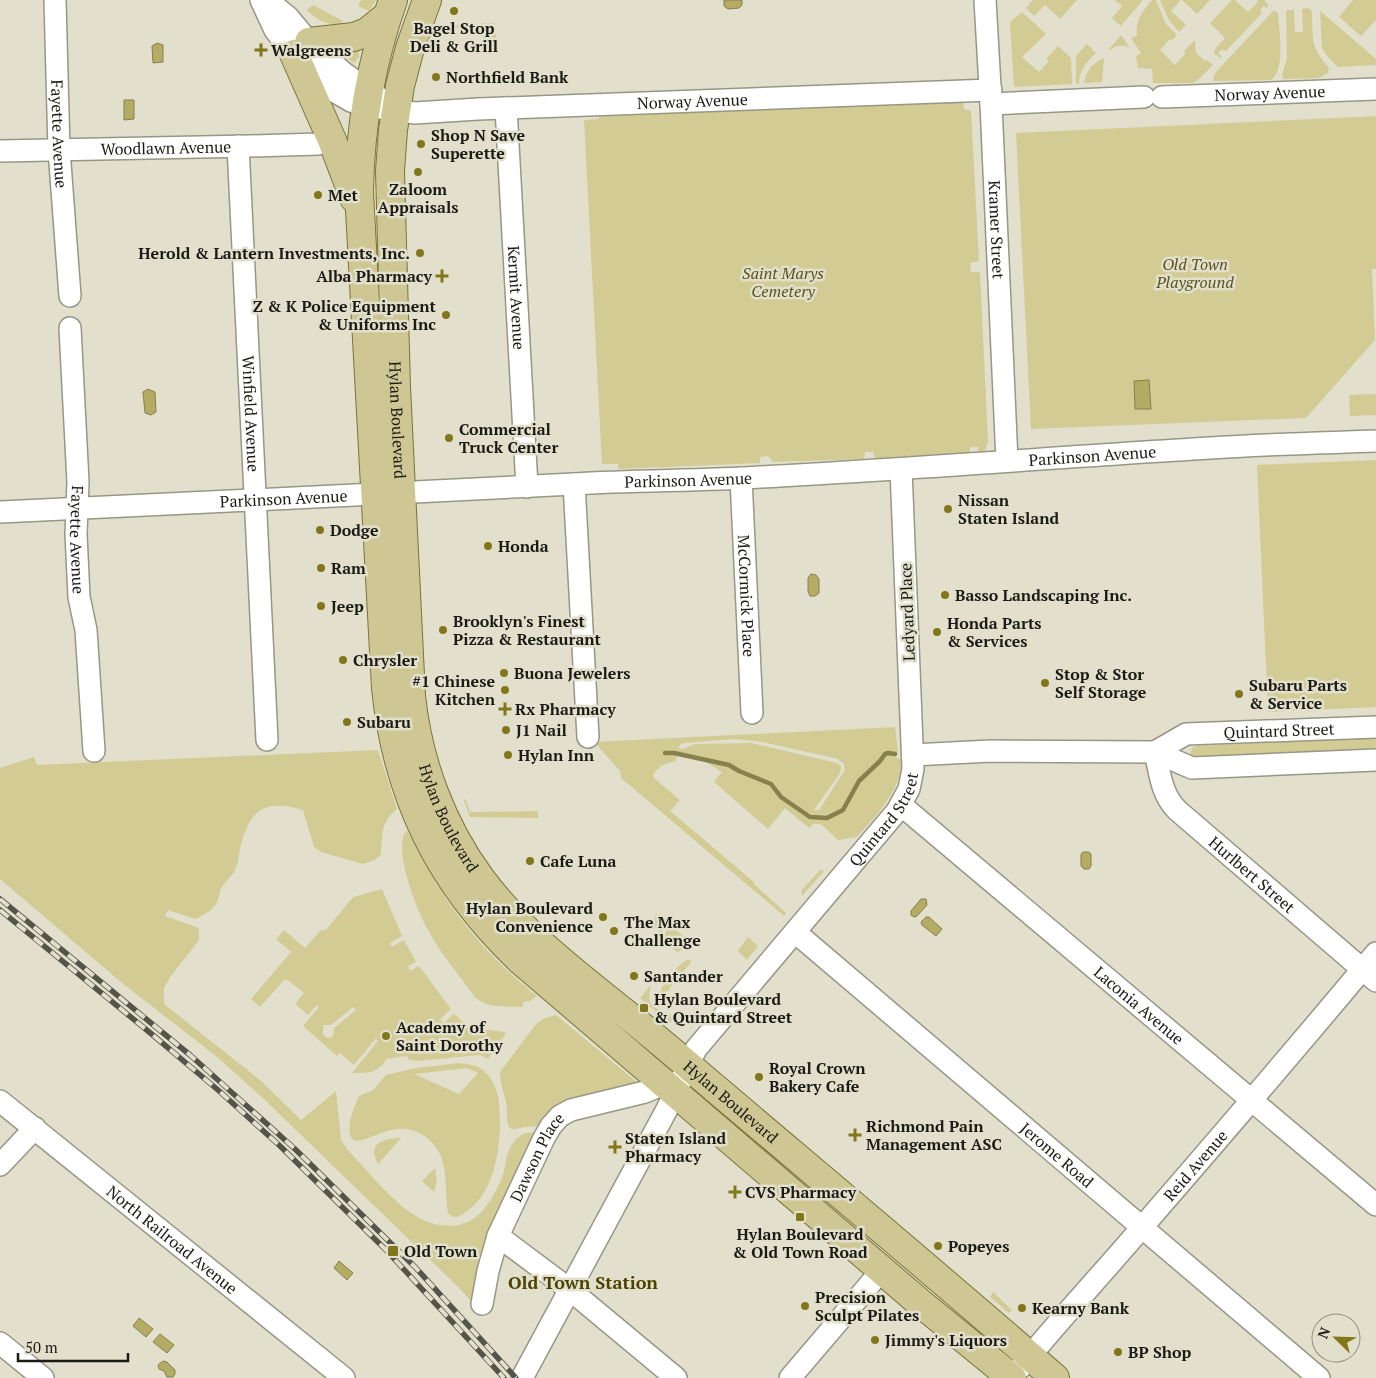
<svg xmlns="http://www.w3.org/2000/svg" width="1376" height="1378" viewBox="0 0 1376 1378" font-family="'PT Serif',serif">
	<rect width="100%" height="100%" fill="#e2e0cd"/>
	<g fill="#d2cb93" fill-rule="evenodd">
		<polygon points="361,0 376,0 369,11 358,6"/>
		<polygon points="1033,0 1077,0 1060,19 1045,5 1034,16 1026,8"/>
		<polygon points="1115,0 1143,0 1121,26 1112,18 1122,6"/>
		<path d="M1152,0H1156L1166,24L1177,35L1172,40L1170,39L1160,50L1175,65L1185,54L1184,51L1195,40L1196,53L1205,61L1207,60L1213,65L1199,79L1193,83H1153L1152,69L1138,68L1136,56L1141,53L1131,38L1137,36C1135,20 1143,11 1152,0Z"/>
		<polygon points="1160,0 1181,0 1171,11 1186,25 1179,32 1169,20"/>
		<polygon points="1182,0 1210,0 1197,14"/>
		<polygon points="1232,0 1235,0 1248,12 1258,2 1257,0 1264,0 1267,3 1268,7 1266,8 1264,6 1260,10 1262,13 1226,51 1222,49 1218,53 1221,56 1220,58 1214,53 1215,49 1225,38 1210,23"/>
		<polygon points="1353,0 1376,0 1376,20 1361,36 1339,17"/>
		<path d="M313,5L343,21L341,25C325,24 318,21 307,10Z"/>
		<path d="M1309,8L1312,12C1313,41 1310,45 1329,68L1328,73L1319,78L1283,79L1282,75L1287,58L1286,12L1287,10H1294L1295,32H1303L1302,9Z"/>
		<path d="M1274,10L1278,13C1279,29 1286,69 1271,80L1214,81L1213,77L1215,73Z"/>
		<polygon points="1320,11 1376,59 1376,65 1338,67 1327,56 1322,48"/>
		<polygon points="1022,12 1046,34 1022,57 1039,72 1049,61 1046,59 1058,46 1071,58 1072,84 1014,87 1010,22"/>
		<polygon points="495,23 496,39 484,39 483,27 438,29 438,44 434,45 431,44 435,32 437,32 439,26"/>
		<path d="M1121,35L1129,47C1121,45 1113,45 1109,52L1110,48Z"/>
		<path d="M1087,44L1096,53C1086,63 1079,70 1079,84H1076V56Z"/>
		<polygon points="359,48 359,57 354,63 340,53 339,51"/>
		<path d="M1104,58L1102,82L1084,83C1086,71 1093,62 1104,58Z"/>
		<polygon points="961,100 963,102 964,109 971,111 979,261 970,263 971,272 980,272 988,442 985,451 978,454 978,447 970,447 970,455 875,459 873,452 865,452 864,459 773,462 768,456 760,457 760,463 618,469 618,464 602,464 584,120 599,119 599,115"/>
		<polygon points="1376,116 1376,269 1372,269 1375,340 1306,418 1031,429 1016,133"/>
		<polygon points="1376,394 1376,415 1350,416 1349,395"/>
		<polygon points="1376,460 1376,707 1268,712 1257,465"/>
		<path d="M895,727L898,752L895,757L902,760C901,790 876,816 857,837L838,840L821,824H813L809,828L785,808L768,829L714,782L722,772L704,761L677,755L676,761C665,764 659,765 653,775L654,778L680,800L670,811L754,882V884L786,913L784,916L621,778L620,771L594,742ZM735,739L763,742L838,759L844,764L845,770L819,810H814L840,773L841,766L837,763L751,743L703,744H695L683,749L678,748L681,744L685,743Z"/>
		<polygon points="1376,738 1376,751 1192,757 1190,754 1192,748 1196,746"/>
		<path d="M378,750L397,809C381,822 382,834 381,855L375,860L363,864L321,852L314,847L303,810C267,800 251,807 241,844C239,852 239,860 236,867C233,877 225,880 221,889C219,892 220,896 218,900C215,909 204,915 195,919L168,910L165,916L199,928V940L171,976L164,988V1004L260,1080L301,1120L336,1091L341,1139L346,1148C367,1170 387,1196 411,1213C430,1226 456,1232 476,1217C486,1210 496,1191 501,1180C507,1168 504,1155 513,1143C521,1132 530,1131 543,1134L474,1304L455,1284L266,1101L216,1056L122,983L0,879V768L34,757L37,765Z"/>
		<polygon points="463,798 466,800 470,812 538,811 538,818 470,817"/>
		<path d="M407,830C441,899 477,948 537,996L530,1001L523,1002V1007C508,1006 486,1009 475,997C459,975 440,953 427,928C417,911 391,845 407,830Z"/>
		<polygon points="820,870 824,871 802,896 801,891"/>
		<path d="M382,889L402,936L390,943L392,947L404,940L416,962L408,966L410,971L419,966L451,1009L440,1019L444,1023L454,1014L467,1026L472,1028L505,1032V1035L488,1059L480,1055L418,1061L409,1060L407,1056L386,1059C379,1074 366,1073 352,1073L378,1041L376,1038L354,1065L340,1053L337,1056L303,1026L319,1007L317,1005L308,1015L295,1004L304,993L288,980H284L260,1007L251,999L291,952L276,939L284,930L305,948L321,930H326L353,897ZM353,1007L356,1010L334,1028L333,1036L328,1038L323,1035V1026L325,1025H331Z"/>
		<polygon points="656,913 669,924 661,933 653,926"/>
		<polygon points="671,926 689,941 678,953 671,947 673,943 663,935"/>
		<polygon points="748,937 758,946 747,960 738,951"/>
		<path d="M688,960L692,961L666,993L675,1001L671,1002L664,1001L660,995C660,985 679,962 688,960Z"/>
		<path d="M651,985C644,1014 660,1005 675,1018L670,1023L640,998Z"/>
		<path d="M556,1015L639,1084L539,1126L524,1127L516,1129H511C506,1124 507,1116 507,1109C506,1096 500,1085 500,1072L536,1024L545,1018Z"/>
		<path d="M458,1063C468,1064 479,1065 486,1073C499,1086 500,1106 500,1124C499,1158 492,1201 457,1217L451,1216L448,1213C443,1184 452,1154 423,1135C416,1131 407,1128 398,1129C383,1130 371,1139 357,1141L353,1140C344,1129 354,1108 359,1096L373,1090L386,1075L416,1068ZM467,1068L478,1073L459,1094L414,1074Z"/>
		<path d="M401,1138L378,1164C366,1143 384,1138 401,1138Z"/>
		<polygon points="435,1168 437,1182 434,1192 422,1181"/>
		<polygon points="993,1292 1012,1310 1009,1313 990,1297"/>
	</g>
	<g fill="#b4ab64" stroke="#86804c">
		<polygon points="724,0 742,0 742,5 739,8 728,9 724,6"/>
		<polygon points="157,43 163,45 163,62 153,63 152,46"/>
		<polygon points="124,100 134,100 134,119 124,120"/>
		<polygon points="1149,380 1151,409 1135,409 1134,381"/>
		<polygon points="148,389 155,392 156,412 151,415 145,413 143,392"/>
		<polygon points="811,574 816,575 819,579 819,593 815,596 810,596 808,591 808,578"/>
		<polygon points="1083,852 1089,852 1091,854 1091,866 1089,869 1084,869 1081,866 1081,854"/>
		<polygon points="921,899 926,899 927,905 917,916 914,917 911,915 911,911"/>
		<polygon points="926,917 929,917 942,929 936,936 922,925 921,922"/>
		<polygon points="339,1261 353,1273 347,1280 334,1268"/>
		<polygon points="139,1318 153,1329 146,1337 133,1326"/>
		<polygon points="160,1334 174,1345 167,1353 153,1342"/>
		<polygon points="163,1361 167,1362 175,1370 175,1374 173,1377 167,1377 164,1371 159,1369 158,1365"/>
	</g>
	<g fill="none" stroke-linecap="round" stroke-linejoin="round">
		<polyline stroke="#86804c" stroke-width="4.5" points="665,753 674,753 729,765 739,771 771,784 781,797 810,817 827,818 843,810 859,781 880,761 885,754 888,753 895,754"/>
		<g stroke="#989685" stroke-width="24">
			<g id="minor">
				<path id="s1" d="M55,0L59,150L70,296"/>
				<path id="s2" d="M261,0L275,30L294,54L314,75L337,93L351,101L366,106L415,113L478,109L991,90"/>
				<polyline points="267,0 288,17 303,35 325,57 344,73 381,99"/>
				<path id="s3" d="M985,0L991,104L1007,461"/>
				<path id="s4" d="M1162,97L1376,89"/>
				<polyline points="991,104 1144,97"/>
				<path id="s5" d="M506,108L527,487"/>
				<path id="s6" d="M238,146L267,740"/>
				<path id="s7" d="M0,151L250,146L318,144L332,140"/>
				<path id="s8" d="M70,328L78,482L76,534L79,597L86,630L94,751"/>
				<path id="s9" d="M741,478L752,713"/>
				<polyline points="574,484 588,737"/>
				<path id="s10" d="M0,512C191,503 383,494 574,484C636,480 699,481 761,477C911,469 1060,457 1210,448C1265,444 1321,443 1376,441"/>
				<path id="s11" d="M1155,752C1160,773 1161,794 1177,810L1376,981"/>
				<path id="s12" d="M1155,752L1186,734L1376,727"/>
				<polyline points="913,755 990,751 1155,752 1192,768 1376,760"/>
				<path id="s13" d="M901,805L1376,1205"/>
				<path id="s14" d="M795,932L1319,1378"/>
				<path id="s15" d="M0,1101L344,1378"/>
				<polyline points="0,1165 35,1128"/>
				<polyline points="498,1236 569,1289 676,1378"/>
				<path id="s16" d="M482,1304L488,1271L498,1236L544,1138L551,1126L560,1116L571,1110L645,1092L664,1084"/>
				<polyline points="0,1343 43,1378"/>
				<path id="s17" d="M1020,1368C1060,1319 1103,1273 1144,1225C1222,1135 1300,1044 1376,953"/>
				<path id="s18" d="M522,1378L666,1111L696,1049L897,811L909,789L913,769L901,469"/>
				<polyline points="790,1378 882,1270"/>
			</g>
		</g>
		<g stroke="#7a7338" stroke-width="30">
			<g id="major">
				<path d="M393,0C371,62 360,127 359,192L386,688C397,797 440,883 519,959L919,1302L1012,1378"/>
				<path id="s19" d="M427,0L410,48L400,86L393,130L390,171L396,387L411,696C418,762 442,826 481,879C530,945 607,996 670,1050C798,1159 928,1267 1055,1378"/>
				<polyline points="309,42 354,37 367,32 387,16"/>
				<polyline points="294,54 332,140 354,198"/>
			</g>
		</g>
		<use href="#minor" stroke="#fff" stroke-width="21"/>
		<use href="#major" stroke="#cec794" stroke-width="28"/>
		<g stroke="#545449" stroke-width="5.5">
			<g id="rail">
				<polyline points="0,899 190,1055 295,1149 416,1268 516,1378"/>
				<polyline points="0,910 154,1036 218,1090 279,1145 386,1250 504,1378"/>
			</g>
		</g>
		<use href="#rail" stroke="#e2e0cd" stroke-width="4" stroke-dasharray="11" stroke-linecap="butt"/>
	</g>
	<g fill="#82761a" stroke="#e2e0cd" stroke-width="2">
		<circle cx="454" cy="11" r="5"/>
		<path d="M258.5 42.5h5v5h5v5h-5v5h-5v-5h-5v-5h5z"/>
		<circle cx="436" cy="77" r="5"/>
		<circle cx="421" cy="144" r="5"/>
		<circle cx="418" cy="172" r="5"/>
		<circle cx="318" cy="195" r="5"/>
		<circle cx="420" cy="253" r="5"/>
		<path d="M439.5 268.5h5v5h5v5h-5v5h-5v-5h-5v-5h5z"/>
		<circle cx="446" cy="315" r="5"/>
		<circle cx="449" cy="438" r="5"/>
		<circle cx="948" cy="509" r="5"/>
		<circle cx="320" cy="530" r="5"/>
		<circle cx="488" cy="546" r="5"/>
		<circle cx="321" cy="568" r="5"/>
		<circle cx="945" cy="595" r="5"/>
		<circle cx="321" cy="606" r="5"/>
		<circle cx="443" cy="630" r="5"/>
		<circle cx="937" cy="632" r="5"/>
		<circle cx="343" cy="660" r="5"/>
		<circle cx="504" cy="673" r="5"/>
		<circle cx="1045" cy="683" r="5"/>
		<circle cx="505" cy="690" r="5"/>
		<circle cx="1239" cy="694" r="5"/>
		<path d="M502.5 701.5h5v5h5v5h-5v5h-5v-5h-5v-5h5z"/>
		<circle cx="347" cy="722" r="5"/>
		<circle cx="506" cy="730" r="5"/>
		<circle cx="508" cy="755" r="5"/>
		<circle cx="530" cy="861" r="5"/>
		<circle cx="603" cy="917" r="5"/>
		<circle cx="614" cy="931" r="5"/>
		<circle cx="634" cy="976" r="5"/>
		<rect x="639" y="1003" width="10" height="10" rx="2.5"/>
		<circle cx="386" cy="1036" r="5"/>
		<circle cx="759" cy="1077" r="5"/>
		<path d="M852.5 1127.5h5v5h5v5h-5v5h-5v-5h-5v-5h5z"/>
		<path d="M612.5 1139.5h5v5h5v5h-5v5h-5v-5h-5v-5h5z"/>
		<path d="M732.5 1184.5h5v5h5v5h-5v5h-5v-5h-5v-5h5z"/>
		<rect x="795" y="1212" width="10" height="10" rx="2.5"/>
		<circle cx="938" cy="1246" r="5"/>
		<rect x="387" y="1245" width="12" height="12" rx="2.5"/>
		<circle cx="805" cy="1306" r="5"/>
		<circle cx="1022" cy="1308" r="5"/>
		<circle cx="875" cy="1340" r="5"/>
		<circle cx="1118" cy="1352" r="5"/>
	</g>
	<g text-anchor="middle" stroke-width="5" stroke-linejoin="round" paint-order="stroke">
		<g font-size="16" font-weight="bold" fill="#1b1b14" stroke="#e2e0cd" text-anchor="start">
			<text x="454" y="34" text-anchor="middle">Bagel Stop<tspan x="454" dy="18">Deli &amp; Grill</tspan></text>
			<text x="271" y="56">Walgreens</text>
			<text x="446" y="83">Northfield Bank</text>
			<text x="431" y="141">Shop N Save<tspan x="431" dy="18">Superette</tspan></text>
			<text x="418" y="195" text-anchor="middle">Zaloom<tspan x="418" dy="18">Appraisals</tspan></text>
			<text x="328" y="201">Met</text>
			<text x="410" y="259" text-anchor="end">Herold &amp; Lantern Investments, Inc.</text>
			<text x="432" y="282" text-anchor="end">Alba Pharmacy</text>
			<text x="436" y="312" text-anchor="end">Z &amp; K Police Equipment<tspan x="436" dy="18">&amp; Uniforms Inc</tspan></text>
			<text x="459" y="435">Commercial<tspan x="459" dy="18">Truck Center</tspan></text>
			<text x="958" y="506">Nissan<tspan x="958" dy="18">Staten Island</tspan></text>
			<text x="330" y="536">Dodge</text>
			<text x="498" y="552">Honda</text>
			<text x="331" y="574">Ram</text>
			<text x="955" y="601">Basso Landscaping Inc.</text>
			<text x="331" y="612">Jeep</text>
			<text x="453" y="627">Brooklyn's Finest<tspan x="453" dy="18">Pizza &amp; Restaurant</tspan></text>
			<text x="947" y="629">Honda Parts<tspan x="947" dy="18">&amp; Services</tspan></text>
			<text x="353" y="666">Chrysler</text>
			<text x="514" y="679">Buona Jewelers</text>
			<text x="1055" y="680">Stop &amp; Stor<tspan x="1055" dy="18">Self Storage</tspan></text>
			<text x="495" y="687" text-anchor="end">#1 Chinese<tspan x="495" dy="18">Kitchen</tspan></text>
			<text x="1249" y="691">Subaru Parts<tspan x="1249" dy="18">&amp; Service</tspan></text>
			<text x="515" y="715">Rx Pharmacy</text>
			<text x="357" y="728">Subaru</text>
			<text x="516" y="736">J1 Nail</text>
			<text x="518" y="761">Hylan Inn</text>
			<text x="540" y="867">Cafe Luna</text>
			<text x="593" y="914" text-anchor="end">Hylan Boulevard<tspan x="593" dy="18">Convenience</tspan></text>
			<text x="624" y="928">The Max<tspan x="624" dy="18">Challenge</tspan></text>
			<text x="644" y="982">Santander</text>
			<text x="654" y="1005">Hylan Boulevard<tspan x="654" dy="18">&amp; Quintard Street</tspan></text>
			<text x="396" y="1033">Academy of<tspan x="396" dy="18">Saint Dorothy</tspan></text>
			<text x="769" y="1074">Royal Crown<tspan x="769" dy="18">Bakery Cafe</tspan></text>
			<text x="866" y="1132">Richmond Pain<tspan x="866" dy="18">Management ASC</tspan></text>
			<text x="625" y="1144">Staten Island<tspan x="625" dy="18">Pharmacy</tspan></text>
			<text x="745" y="1198">CVS Pharmacy</text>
			<text x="800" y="1240" text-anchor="middle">Hylan Boulevard<tspan x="800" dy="18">&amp; Old Town Road</tspan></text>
			<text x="948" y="1252">Popeyes</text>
			<text x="404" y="1257">Old Town</text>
			<text x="815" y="1303">Precision<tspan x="815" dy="18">Sculpt Pilates</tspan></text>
			<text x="1032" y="1314">Kearny Bank</text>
			<text x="885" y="1346">Jimmy's Liquors</text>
			<text x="1128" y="1358">BP Shop</text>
		</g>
		<g font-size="16" fill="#1b1b14" stroke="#e2e0cd">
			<text dy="6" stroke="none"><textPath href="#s4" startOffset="108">Norway Avenue</textPath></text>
			<text dy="6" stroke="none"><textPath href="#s2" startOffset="481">Norway Avenue</textPath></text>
			<text dy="6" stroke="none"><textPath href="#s1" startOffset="134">Fayette Avenue</textPath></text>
			<text dy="6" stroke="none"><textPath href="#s7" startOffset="166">Woodlawn Avenue</textPath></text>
			<text dy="6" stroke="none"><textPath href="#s3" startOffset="230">Kramer Street</textPath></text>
			<text dy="6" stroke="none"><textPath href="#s5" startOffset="190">Kermit Avenue</textPath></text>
			<text dy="6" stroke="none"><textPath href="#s6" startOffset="268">Winfield Avenue</textPath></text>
			<text dy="6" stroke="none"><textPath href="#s19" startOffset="425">Hylan Boulevard</textPath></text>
			<text dy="6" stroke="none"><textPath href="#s10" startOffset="1094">Parkinson Avenue</textPath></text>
			<text dy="6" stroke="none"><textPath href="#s10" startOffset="689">Parkinson Avenue</textPath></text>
			<text dy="6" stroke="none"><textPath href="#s10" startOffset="284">Parkinson Avenue</textPath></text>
			<text dy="6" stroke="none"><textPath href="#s8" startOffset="212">Fayette Avenue</textPath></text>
			<text dy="6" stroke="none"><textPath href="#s9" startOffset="118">McCormick Place</textPath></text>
			<text transform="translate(907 612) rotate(-92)" y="6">Ledyard Place</text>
			<text dy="6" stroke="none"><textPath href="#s12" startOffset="129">Quintard Street</textPath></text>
			<text dy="6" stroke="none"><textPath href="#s19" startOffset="830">Hylan Boulevard</textPath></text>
			<text dy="6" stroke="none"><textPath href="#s18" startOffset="670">Quintard Street</textPath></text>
			<text dy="6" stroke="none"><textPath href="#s11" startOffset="162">Hurlbert Street</textPath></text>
			<text dy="6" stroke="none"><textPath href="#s13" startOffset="311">Laconia Avenue</textPath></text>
			<text dy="6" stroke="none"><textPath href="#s19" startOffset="1235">Hylan Boulevard</textPath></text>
			<text dy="6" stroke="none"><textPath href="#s14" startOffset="344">Jerome Road</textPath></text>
			<text dy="6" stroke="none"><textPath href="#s16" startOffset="158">Dawson Place</textPath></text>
			<text dy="6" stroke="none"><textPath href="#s17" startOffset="268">Reid Avenue</textPath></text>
			<text dy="6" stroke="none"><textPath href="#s15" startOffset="221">North Railroad Avenue</textPath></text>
		</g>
		<g font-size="16" font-style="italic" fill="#5a531d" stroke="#e2e0cd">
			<text x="1195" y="270">Old Town<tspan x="1195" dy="18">Playground</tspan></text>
			<text x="783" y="279">Saint Marys<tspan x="783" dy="18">Cemetery</tspan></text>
		</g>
		<g font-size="18" font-weight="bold" fill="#4c4300" stroke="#e2e0cd">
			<text x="583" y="1289">Old Town Station</text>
		</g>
	</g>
	<g transform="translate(1336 1338) rotate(293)"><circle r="24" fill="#e2e0cd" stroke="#929183"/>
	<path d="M0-4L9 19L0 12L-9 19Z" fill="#82761a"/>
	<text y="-8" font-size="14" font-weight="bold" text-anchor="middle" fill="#1b1b14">N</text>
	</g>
	<path d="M18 1353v8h110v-8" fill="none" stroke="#1b1b14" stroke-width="2.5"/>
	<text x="25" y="1353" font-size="15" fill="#1b1b14" stroke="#e2e0cd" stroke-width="4" paint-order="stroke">50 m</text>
</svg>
